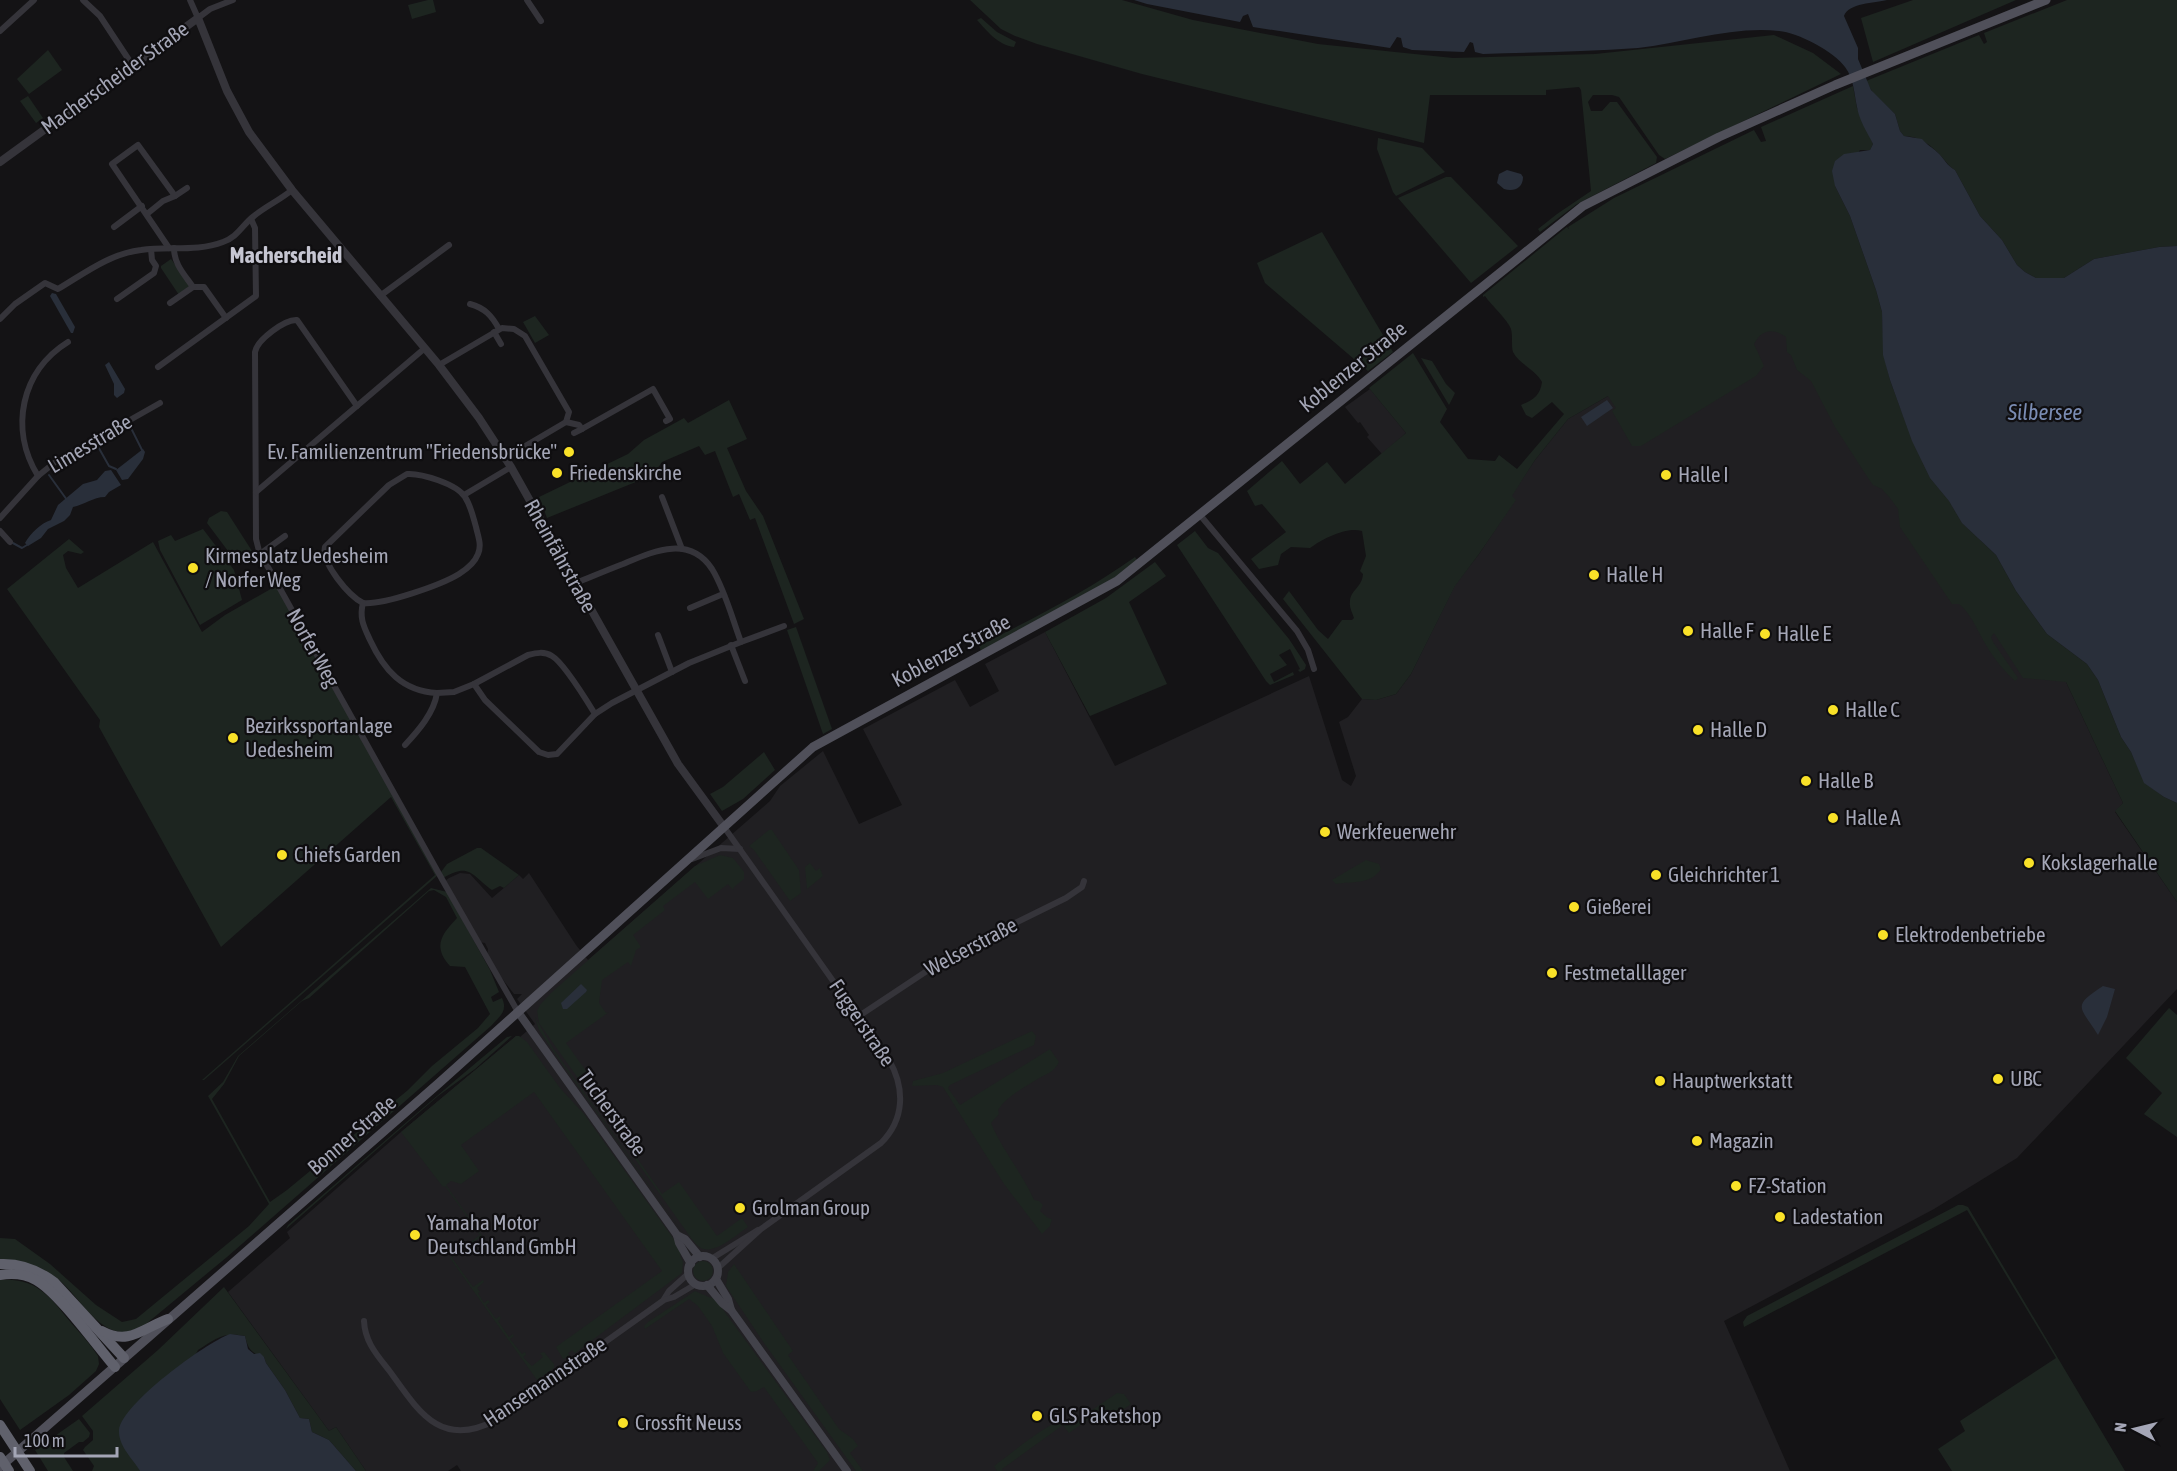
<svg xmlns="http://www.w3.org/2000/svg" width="2177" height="1471" viewBox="0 0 2177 1471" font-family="'Asap Condensed',sans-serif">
	<rect width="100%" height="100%" fill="#141315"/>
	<g fill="#201f22">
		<polygon points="1811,262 2066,682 2123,803 2115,812 2177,902 2177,989 2017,1158 1934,1209 1724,1321 1790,1471 461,1471 457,1465 448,1471 366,1471 336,1427 329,1431 228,1292 290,1238 287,1232 401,1132 516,1036 520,1037 535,1024 517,999 522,994 514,994 493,967 487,955 488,949 485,943 479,942 445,881 449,878 460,873 470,874 492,898 519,875 523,879 529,873 576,945 588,960 770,801 780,786 823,751 859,824 902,805 863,729 955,680 970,707 999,691 985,664 1045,632 1115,766 1309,676 1342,780 1351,786 1356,776 1339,722 1348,717 1362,699 1376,700 1396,694 1411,674 1455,585 1479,554 1515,500 1511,496 1535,460 1568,419 1608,396"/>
		<polygon points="1370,389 1406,433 1382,454 1367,437 1369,435 1360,422 1358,423 1345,407"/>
	</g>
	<g fill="#1d2520" fill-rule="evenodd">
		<polygon points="428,0 433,0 436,12 412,19 408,5"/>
		<polygon points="970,0 1122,0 1193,20 1318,44 1453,58 1595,54 1774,35 1813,53 1841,74 1665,159 1659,155 1619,97 1612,95 1593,95 1588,102 1591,111 1602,111 1610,102 1617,102 1657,157 1656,163 1577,204 1540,232 1538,229 1557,214 1591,191 1581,90 1579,87 1546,90 1546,95 1430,95 1424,143 1142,74 1037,44 1015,36 1001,29"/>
		<polygon points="1913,0 2016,0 1873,62 1861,18"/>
		<path d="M2067,0H2177V246L2159,247L2094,259L2064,278H2036L2025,272L2017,265L2002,240L1980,216L1955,170C1949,167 1946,161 1941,156C1931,145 1919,136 1904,136L1900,131L1895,114L1873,93L1866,81L1979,35L1984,44L1987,42L1984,33Z"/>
		<path d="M981,18L997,32L1016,42L1014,47C998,45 987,31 977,20Z"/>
		<polygon points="48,50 62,70 29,94 17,79"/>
		<path d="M1853,86L1857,108L1873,144L1870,150H1860L1835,186L1850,216L1876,290L1882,312L1884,356L1890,380L1912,440L1930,478L1949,501L1962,523L1996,555L2016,591L2047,634L2087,664L2098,680L2121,737L2131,752L2145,783L2164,797L2177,803V902L2115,811L2123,803L2066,682L2023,678L1994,633L1991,637L1993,642L2018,678L2015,681C2002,669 1992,656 1983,640C1976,627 1970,613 1959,604H1952L1900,527L1898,509L1890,498L1882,489L1873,485L1868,478L1835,427L1811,381L1797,370L1791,355L1787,352L1786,337C1773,328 1762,329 1754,344L1764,366L1756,376L1641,446H1632L1612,411L1616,408L1608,396L1568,419L1535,460L1512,496L1516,500L1479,554L1455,586L1411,674L1396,694L1376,700L1362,699L1283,599L1289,591L1318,630L1328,639L1342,620H1352L1354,618C1352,612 1349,607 1350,602C1350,590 1362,588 1363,574L1360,571L1366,556L1362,531C1347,526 1322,539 1310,548L1291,547L1281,554L1278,565L1259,569L1251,559L1286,532L1262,504L1255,506L1247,491L1282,461L1300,484L1327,462L1345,484L1406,433L1369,388L1413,353L1447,409L1440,422L1468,459L1495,461L1499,455L1517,469L1564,414L1552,402L1532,418L1526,415L1521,405C1533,400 1540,396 1542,382C1535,369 1519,364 1513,352C1511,346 1513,336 1511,329C1508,320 1491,305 1485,296L1483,297V295L1563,230L1567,227L1569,229L1568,227L1614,198L1754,130L1761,142L1766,141L1761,127Z"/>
		<polygon points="28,96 43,118 36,123 20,101"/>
		<polygon points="1378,138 1422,148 1445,172 1396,196 1393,192 1377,149"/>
		<polygon points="1446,177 1451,177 1518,246 1471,283 1398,198"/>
		<polygon points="1322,232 1393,352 1368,371 1265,283 1257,263"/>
		<polygon points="171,259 191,286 179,295 161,268 161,266"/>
		<polygon points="535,316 549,335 535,343 523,322"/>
		<polygon points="1421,358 1432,361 1446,384 1455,393 1449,405"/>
		<polygon points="729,400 747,439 727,448 746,491 763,516 804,619 794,624 755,518 750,520 739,494 733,497 715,451 705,455 699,446 662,462 653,475 547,518 539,497 628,454 644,440 684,418 688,423"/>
		<polygon points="221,511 227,512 252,551 252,558 246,563 237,563 207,523 209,518"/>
		<polygon points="203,529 234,570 242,600 200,625 160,550 158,541 171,535 175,541"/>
		<polygon points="1195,531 1208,548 1218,553 1289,639 1306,665 1305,669 1300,672 1298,670 1300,669 1290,649 1279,655 1287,665 1270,674 1274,682 1293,672 1294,675 1270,685 1266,681 1177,545"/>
		<polygon points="69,539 84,552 81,554 68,551 63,555 66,568 78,588 153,542 202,632 225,615 276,586 438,875 204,1080 202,1080 435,875 391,797 221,947 99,727 100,720 7,589"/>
		<path d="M1135,557L1137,560L1114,578L981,651L979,646C1032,619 1086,592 1135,557Z"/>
		<polygon points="1155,562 1166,576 1129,602 1167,684 1090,716 1045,632 1106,598"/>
		<polygon points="796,627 832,729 823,734 787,630"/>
		<polygon points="764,752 775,770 743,799 722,811 710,794 723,787"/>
		<polygon points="769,830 772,830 799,870 801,893 790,901 754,850 749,846"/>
		<path d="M477,848H481L519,875L504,888L500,886L492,890C471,875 470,862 443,878L441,872L447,864Z"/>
		<path d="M720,855L733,858L744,872V879L734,887L733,890L728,884L708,899L695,882L663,906L665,910L633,935L641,947L636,950L631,966L628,962L602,980L599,1003L606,1013L609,1012L566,1043L594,1082V1096L662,1194L679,1182L717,1236L742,1218L748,1227C737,1234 715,1255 701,1248C697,1246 694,1241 691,1238L539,1023L537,1011L540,1005L551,993L695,866Z"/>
		<path d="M1366,860L1379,864L1381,869C1371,885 1352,881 1336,884L1332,880Z"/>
		<polygon points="810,863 816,871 820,868 823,876 807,889 805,867"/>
		<path d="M431,888L447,892L490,970L499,992L491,997L493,1002L502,998C508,1011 500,1016 491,1026L227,1257L140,1329C100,1346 80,1293 54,1276C40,1267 17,1265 0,1260V1238L15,1239L50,1264L96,1305L122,1322L136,1319L249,1226L269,1204L208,1096L223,1082L238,1056ZM434,890L446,897L457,918C442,934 432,946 450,966L465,967L490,1014L478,1028L432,1066L408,1090L287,1190L270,1202L212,1099L224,1084L239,1056L302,1001L309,998L429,891Z"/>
		<polygon points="2169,1008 2177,1015 2177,1137 2144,1114 2162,1093 2126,1058"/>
		<polygon points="535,1017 554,1050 692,1246 553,1051 539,1030"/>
		<path d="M1032,1031L1036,1036L1034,1045L950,1085L948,1088L960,1105L1050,1049L1059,1062C1054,1073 1045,1074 1036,1080C1023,1088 1006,1097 998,1110L999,1114L991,1123C1002,1150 1023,1174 1034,1200L1039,1201L1043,1205L1040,1211L1048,1218L1052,1219L1050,1226L1042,1234L1004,1184L943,1087L937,1085L912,1086L913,1081L943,1073Z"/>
		<path d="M512,1036L475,1069L438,1096L286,1229L288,1225C361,1162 433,1098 507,1037Z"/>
		<polygon points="516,1036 519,1036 527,1042 560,1088 584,1114 683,1252 680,1255 683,1262 682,1273 575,1353 572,1350 568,1353 570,1356 563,1359 556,1347 662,1271 534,1092 461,1145 479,1171 461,1184 451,1181 446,1185 482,1236 452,1258 473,1287 483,1280 484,1282 477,1288 480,1292 478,1293 484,1303 488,1300 490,1302 486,1305 496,1319 500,1316 501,1318 498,1321 509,1337 513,1334 514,1336 510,1339 522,1354 525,1352 526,1355 523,1357 532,1366 543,1357 540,1353 544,1352 554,1364 554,1368 537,1380 450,1258 480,1235 445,1186 443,1187 401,1132"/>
		<polygon points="1958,1205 1963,1205 1968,1207 2125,1471 1952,1471 1938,1449 1965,1431 1960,1421 2056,1358 1967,1210 1744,1327 1743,1322 1747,1316"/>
		<circle cx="703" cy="1271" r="10"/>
		<polygon points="734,1264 793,1351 788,1355 839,1429 853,1439 858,1446 850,1453 863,1471 856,1471 764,1343 726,1286 728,1272"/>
		<path d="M0,1280C37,1277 51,1298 72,1324C81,1334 91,1345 98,1356L99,1364L96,1371L69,1395L20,1430L0,1399Z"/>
		<path d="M224,1287L329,1431L336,1427L366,1471H356L329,1440L312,1432L309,1419L300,1418L285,1390L266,1363L264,1357C251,1353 248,1349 245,1336C222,1332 216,1339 198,1350L137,1465L140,1471H92L94,1466L83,1450L85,1447L93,1440V1431L82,1416L158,1350Z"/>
		<polygon points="695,1291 711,1298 713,1296 827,1452 830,1460 819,1471 813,1471 818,1463 764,1387 757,1391 751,1392 723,1353 712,1326 698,1306 689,1299 645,1329 644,1326 648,1322"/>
		<path d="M1117,1393L1124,1394L1131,1404L1107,1421L1100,1411L1069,1433L1063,1425L1002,1469L1003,1471H997L994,1466C1009,1455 1050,1421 1066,1419L1070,1425Z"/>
		<polygon points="79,1419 90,1433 89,1437 83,1442 79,1442 64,1453 64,1457 73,1471 48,1471 35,1450"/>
	</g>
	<g fill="#292f3a">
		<path d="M1134,0H1887C1875,3 1848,3 1844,16L1858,48V59L1871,90L1895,114L1900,131L1904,136L1922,139C1927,145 1932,147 1937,152C1944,158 1947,166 1955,170L1980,216L2002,240L2017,265L2025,272L2036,278H2064L2094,259L2159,247L2177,246V803L2164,797L2144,783L2131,752L2121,737L2098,680L2087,664L2047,634L2016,591L1996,555L1962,523L1949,501L1930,478L1912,441L1890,380L1883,355L1882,312L1876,290L1850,216L1835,186L1832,171L1835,161L1844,154L1870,150L1873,144C1867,132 1859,120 1857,107C1854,93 1854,79 1845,67C1835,52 1797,32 1779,31C1732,26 1684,43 1638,48C1587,52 1535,52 1483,54L1475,52L1473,43L1470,42L1464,52L1412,50L1403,47L1401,38L1397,37L1390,48L1253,27L1248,14L1243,16L1240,22L1147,4Z"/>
		<path d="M1507,170L1521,174L1523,177C1523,188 1514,192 1504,189L1497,183L1499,174Z"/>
		<polygon points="52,293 56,294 75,327 73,333 71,333 50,296"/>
		<polygon points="109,362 125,389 124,393 117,398 114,395 114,384 105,365"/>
		<polygon points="1607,400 1613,408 1587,426 1581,417"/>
		<polygon points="143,449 145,452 143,459 128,479 122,480 116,470"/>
		<path d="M111,470L121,485L109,492L105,497C93,497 84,505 73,507L70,515L64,521L48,529L41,538L28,546L25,543C30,534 41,523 51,520L58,505L83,484L97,480L105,471Z"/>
		<polygon points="581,984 587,990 586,992 567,1009 563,1009 561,1003"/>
		<path d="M2103,986L2115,989L2107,1017L2098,1035C2080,1006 2071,1007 2103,986Z"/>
		<path d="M230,1334L245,1336L248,1349L254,1354L260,1353L264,1357L266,1363L285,1390L300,1418L309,1419L312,1432L329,1440L356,1471H140C133,1459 118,1446 119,1430C122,1404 205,1343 230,1334Z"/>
	</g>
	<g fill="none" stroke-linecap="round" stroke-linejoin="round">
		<g stroke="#292f3a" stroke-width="2">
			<polyline points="129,424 142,450"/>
			<polyline points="96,443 109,466 116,469"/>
			<polyline points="49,475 67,500"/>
			<polyline points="11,542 22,548 27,545"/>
		</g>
		<g stroke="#35343a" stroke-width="6">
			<polyline points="83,0 100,16 133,66"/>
			<polyline points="190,0 198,18 210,9 233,0"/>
			<polyline points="527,0 541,21"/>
			<polyline points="0,31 34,0"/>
			<polyline points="175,196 187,188"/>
			<polyline points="147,214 163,201 175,196 138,145 112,164 169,248"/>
			<polyline points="114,227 142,206"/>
			<path d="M174,248C174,264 184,274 193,287H204L226,318"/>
			<polyline points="380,296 449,245"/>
			<polyline points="117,299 154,273 156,266 152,260 151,249"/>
			<polyline points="170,303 193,287"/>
			<path d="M470,304C485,308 492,316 499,329"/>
			<path d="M0,319L15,304L45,283L58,289C85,273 109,254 141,250C168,246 197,252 223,242C238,237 242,225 254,216C266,206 280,200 292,190"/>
			<polyline points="494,332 501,344"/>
			<polyline points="439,365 502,328 514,329 525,336 569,412 566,422 505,458"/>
			<polyline points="158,367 256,296 255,228 251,219"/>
			<path d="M357,406L297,320C285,319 257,340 255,352L256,539L259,551L443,881L518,1012"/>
			<polyline points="566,422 579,425 582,429 653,389 670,419 666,421"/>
			<polyline points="574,433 582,429"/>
			<path d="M407,474C421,473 457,484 465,497C471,506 473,517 476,527C478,536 482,545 478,554C475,562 467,569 459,574C441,585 384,605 363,603C349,596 321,563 325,547L389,485Z"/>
			<path d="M38,476C9,429 21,371 68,342"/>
			<polyline points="256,492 425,348"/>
			<polyline points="464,495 511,467"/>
			<polyline points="662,497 682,549"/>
			<polyline points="1200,515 1297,631 1308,650 1314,669"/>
			<polyline points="0,518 38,476 54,463 160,403"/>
			<polyline points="0,531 10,542"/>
			<polyline points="260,554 285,536"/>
			<path d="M363,603C359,618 364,627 370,640C384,670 402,691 437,693"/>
			<polyline points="690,608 723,594"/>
			<polyline points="658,635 672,672"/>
			<polyline points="741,642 784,626"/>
			<polyline points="731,645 745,681"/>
			<path d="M474,684L528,655C536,653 544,651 552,656C564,663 587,701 595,714"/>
			<path d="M405,745C418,731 434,713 437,693L454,692L474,684L485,700L539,752L548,755L557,754L595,714L612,703L689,663L741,642C732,618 725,590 712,569C689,534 652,552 623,564C607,570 591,577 576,583"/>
			<polyline points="692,859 721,848 740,849"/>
			<polyline points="859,1016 954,953 1066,898 1082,887 1084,881"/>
			<polyline points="711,1259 758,1230"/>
			<path d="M718,1268L761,1229L881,1143C905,1119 905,1088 889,1060L724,827"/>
			<polyline points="664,1299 669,1291 689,1273"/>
			<path d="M364,1321C365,1343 378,1356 391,1373C419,1412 441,1449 496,1420L664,1300L674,1297L696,1284"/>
		</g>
		<polyline stroke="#35343a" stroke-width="8" points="0,162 198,18 227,91 249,132 292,190 439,365 479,418 511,467 678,764 724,827"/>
		<g stroke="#42424a" stroke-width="8">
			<polyline points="518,1012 677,1235 679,1243 691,1264"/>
			<polyline points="677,1235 685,1239 700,1257"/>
			<circle cx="703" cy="1271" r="15"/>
			<polyline points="716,1279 728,1299 731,1310 847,1471"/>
			<polyline points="707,1285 722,1303 731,1310"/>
		</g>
		<polyline stroke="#50505a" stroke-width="9" points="0,1467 439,1083 813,747 1117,581 1583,206 1719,137 1835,85 2046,0"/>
		<g stroke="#60616c" stroke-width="10">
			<path d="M0,1264C20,1263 38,1270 54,1282L124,1358"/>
			<path d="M0,1275C12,1273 25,1274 36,1280C59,1293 96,1345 115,1367"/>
			<path d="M102,1331C129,1346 143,1328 168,1319"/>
			<polyline points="0,1425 30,1471"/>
			<polyline points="0,1457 9,1471"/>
		</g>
	</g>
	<g fill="#f9e128" stroke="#0f0e10" stroke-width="2">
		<circle cx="569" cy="452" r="6"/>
		<circle cx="557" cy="473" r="6"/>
		<circle cx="1666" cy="475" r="6"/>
		<circle cx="193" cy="568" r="6"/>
		<circle cx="1594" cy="575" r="6"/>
		<circle cx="1688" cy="631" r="6"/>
		<circle cx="1765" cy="634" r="6"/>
		<circle cx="1833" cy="710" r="6"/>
		<circle cx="1698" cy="730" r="6"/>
		<circle cx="233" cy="738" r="6"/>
		<circle cx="1806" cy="781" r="6"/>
		<circle cx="1833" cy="818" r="6"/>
		<circle cx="1325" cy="832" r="6"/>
		<circle cx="282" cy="855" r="6"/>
		<circle cx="2029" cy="863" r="6"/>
		<circle cx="1656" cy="875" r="6"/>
		<circle cx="1574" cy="907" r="6"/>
		<circle cx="1883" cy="935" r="6"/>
		<circle cx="1552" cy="973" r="6"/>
		<circle cx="1998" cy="1079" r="6"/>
		<circle cx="1660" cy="1081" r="6"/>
		<circle cx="1697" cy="1141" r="6"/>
		<circle cx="1736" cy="1186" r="6"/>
		<circle cx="740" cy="1208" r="6"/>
		<circle cx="1780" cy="1217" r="6"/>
		<circle cx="415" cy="1235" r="6"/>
		<circle cx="1037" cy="1416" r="6"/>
		<circle cx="623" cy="1423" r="6"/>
	</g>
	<g text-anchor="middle" stroke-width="4.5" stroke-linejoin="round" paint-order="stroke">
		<g font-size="21" fill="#a4a6b6" stroke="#0f0e10">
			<text transform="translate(115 78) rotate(-36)" y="7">Macherscheider Straße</text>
			<text transform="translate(1353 367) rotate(-39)" y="7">Koblenzer Straße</text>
			<text transform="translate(90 444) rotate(-31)" y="7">Limesstraße</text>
			<text transform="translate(560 556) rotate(61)" y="7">Rheinfährstraße</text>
			<text transform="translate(313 648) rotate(61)" y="7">Norfer Weg</text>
			<text transform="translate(951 651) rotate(-28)" y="7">Koblenzer Straße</text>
			<text transform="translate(971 947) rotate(-28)" y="7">Welserstraße</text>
			<text transform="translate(862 1023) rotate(56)" y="7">Fuggerstraße</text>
			<text transform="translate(612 1113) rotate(54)" y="7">Tucherstraße</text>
			<text transform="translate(352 1135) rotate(-41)" y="7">Bonner Straße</text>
			<text transform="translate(545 1382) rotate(-34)" y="7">Hansemannstraße</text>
		</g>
		<g font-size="21" fill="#a4a6b6" stroke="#0f0e10" text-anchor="start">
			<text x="557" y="459" text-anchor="end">Ev. Familienzentrum "Friedensbrücke"</text>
			<text x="569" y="480">Friedenskirche</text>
			<text x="1678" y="482">Halle I</text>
			<text x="205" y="563">Kirmesplatz Uedesheim<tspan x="205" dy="24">/ Norfer Weg</tspan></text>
			<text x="1606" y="582">Halle H</text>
			<text x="1700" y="638">Halle F</text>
			<text x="1777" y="641">Halle E</text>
			<text x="1845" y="717">Halle C</text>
			<text x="245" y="733">Bezirkssportanlage<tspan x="245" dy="24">Uedesheim</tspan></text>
			<text x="1710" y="737">Halle D</text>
			<text x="1818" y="788">Halle B</text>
			<text x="1845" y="825">Halle A</text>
			<text x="1337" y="839">Werkfeuerwehr</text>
			<text x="294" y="862">Chiefs Garden</text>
			<text x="2041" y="870">Kokslagerhalle</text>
			<text x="1668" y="882">Gleichrichter 1</text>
			<text x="1586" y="914">Gießerei</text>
			<text x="1895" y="942">Elektrodenbetriebe</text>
			<text x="1564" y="980">Festmetalllager</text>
			<text x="2010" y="1086">UBC</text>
			<text x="1672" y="1088">Hauptwerkstatt</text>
			<text x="1709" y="1148">Magazin</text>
			<text x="1748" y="1193">FZ-Station</text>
			<text x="752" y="1215">Grolman Group</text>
			<text x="1792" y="1224">Ladestation</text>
			<text x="427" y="1230">Yamaha Motor<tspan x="427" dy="24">Deutschland GmbH</tspan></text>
			<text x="1049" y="1423">GLS Paketshop</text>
			<text x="635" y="1430">Crossfit Neuss</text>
		</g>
		<g font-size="22" font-weight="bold" fill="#c6c6d2" stroke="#0f0e10">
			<text x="286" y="263">Macherscheid</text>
		</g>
		<g font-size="22" font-style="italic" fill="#7a8cb3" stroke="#0f0e10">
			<text x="2045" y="420">Silbersee</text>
		</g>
	</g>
	<g transform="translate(2135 1429) rotate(277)" stroke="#0f0e10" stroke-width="4.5" paint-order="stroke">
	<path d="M0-4.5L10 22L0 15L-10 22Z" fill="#a4a6b6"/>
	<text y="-9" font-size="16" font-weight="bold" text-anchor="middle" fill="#a4a6b6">N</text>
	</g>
	<path d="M15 1447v9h102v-9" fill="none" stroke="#a4a6b6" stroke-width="3"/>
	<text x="24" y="1447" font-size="18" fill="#a4a6b6" stroke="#0f0e10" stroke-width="4.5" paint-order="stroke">100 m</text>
</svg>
